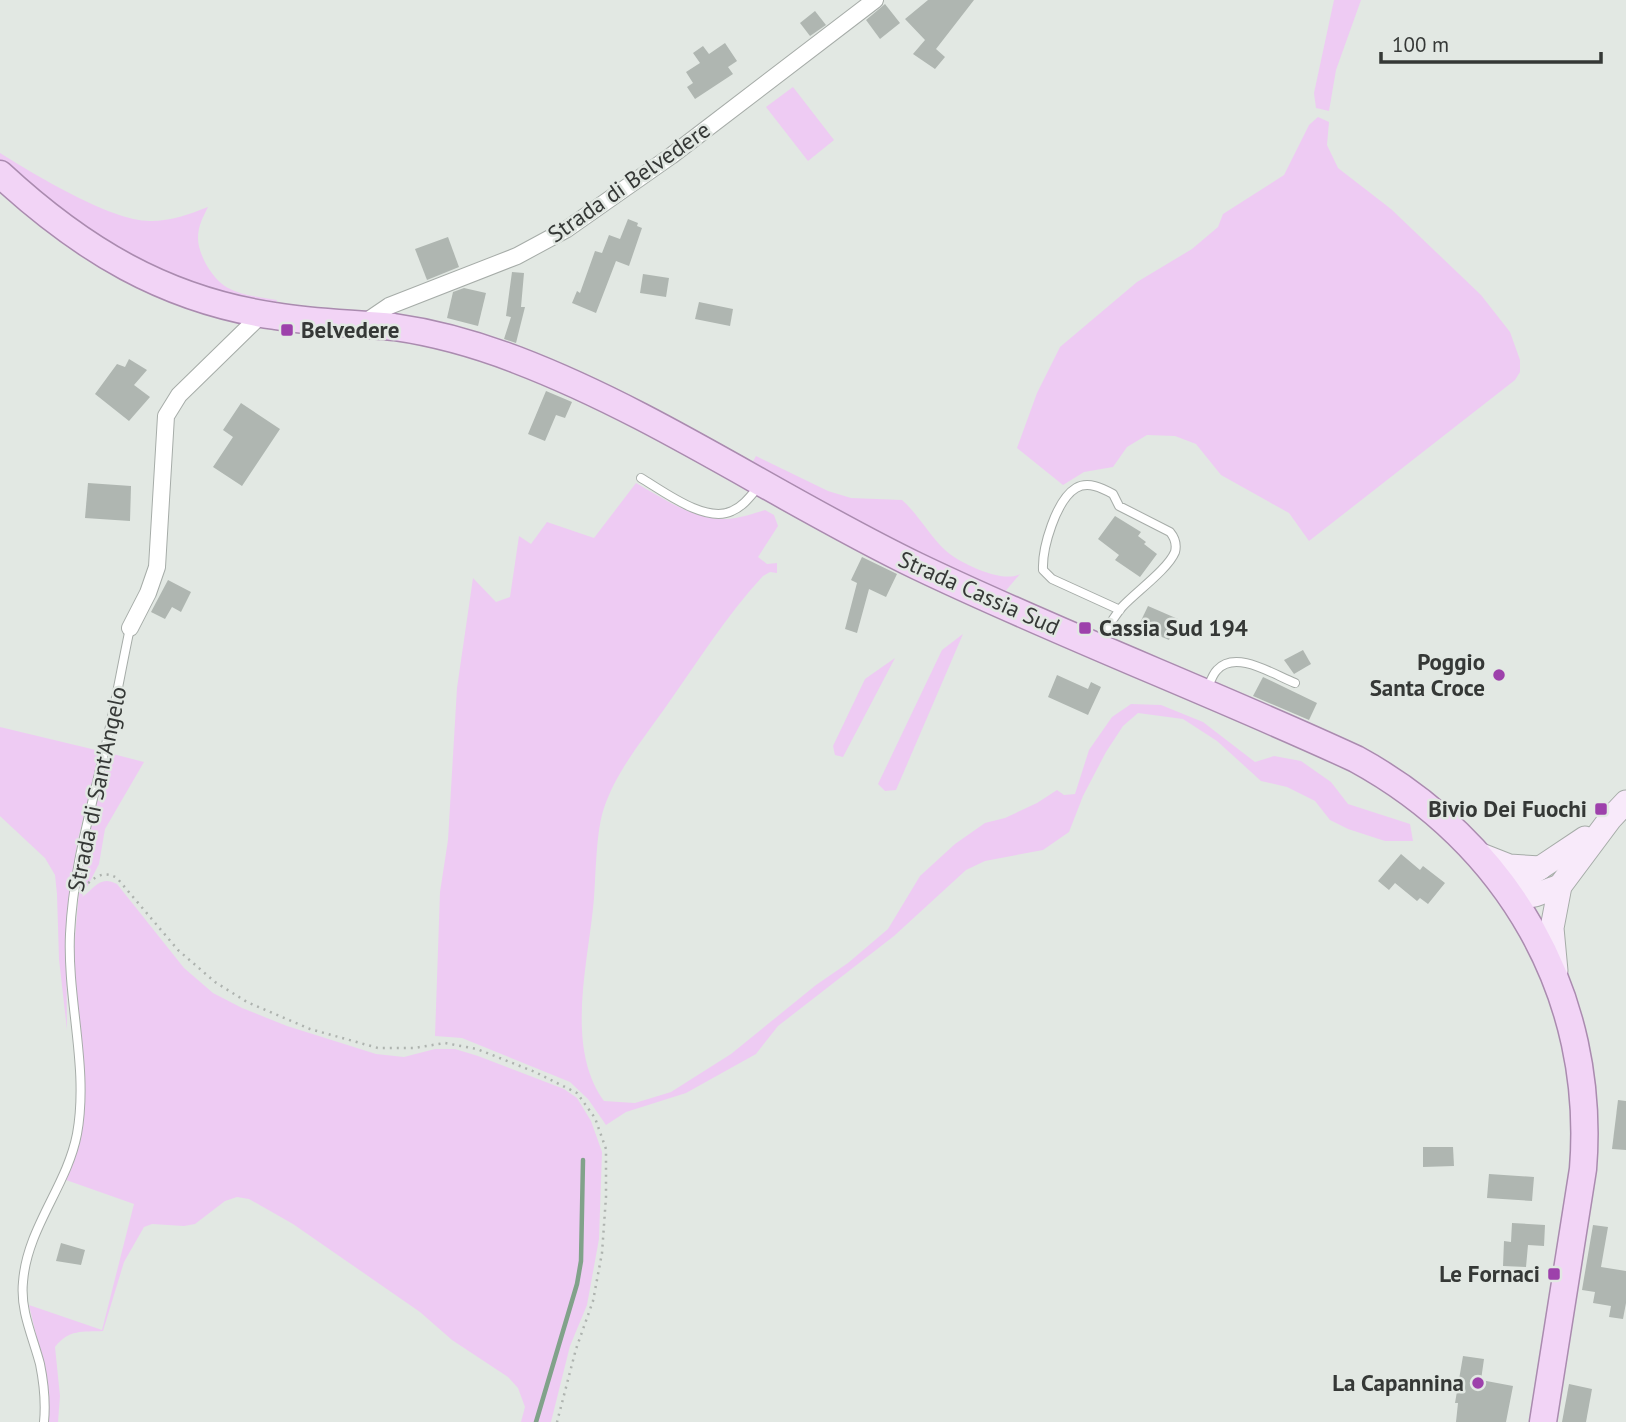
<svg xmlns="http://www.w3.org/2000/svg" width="1626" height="1422" viewBox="0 0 1626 1422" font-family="'PT Sans',sans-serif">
	<rect width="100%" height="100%" fill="#e2e8e3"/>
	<g fill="#eecbf3">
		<polygon points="1334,0 1361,0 1336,70 1329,111 1316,108 1314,93"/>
		<polygon points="793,87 834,140 808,161 766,107"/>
		<polygon points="1318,117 1329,122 1327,145 1338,168 1391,209 1481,295 1510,332 1520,360 1520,372 1515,380 1309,541 1289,513 1221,475 1196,444 1175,436 1147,435 1127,447 1113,467 1084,472 1063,485 1017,448 1037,393 1060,347 1137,282 1192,249 1218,227 1223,214 1284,175 1309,125"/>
		<path d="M0,153C34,174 112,222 151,221C171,221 190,214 208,207C203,217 198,226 198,238C198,255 213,280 228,288C243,296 261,297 277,300L275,306L220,296L122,256L21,179L0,160Z"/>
		<path d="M756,456L828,491L851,498L902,500C918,514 929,535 945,550C959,563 1003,584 1020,574L1003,594L969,580L751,465Z"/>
		<path d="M636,483C664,499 694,520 728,519C740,518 753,514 765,510L774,515L778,526L758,557L767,564L777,563V573L770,572L763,576C726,616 696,664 665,708C643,739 616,772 604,808C596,831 596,873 594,898C589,961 564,1046 604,1101L635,1103L671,1092L731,1054L816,985L848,963L888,929L920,876L955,844L985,823L1005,818L1037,803L1057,790L1064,795L1075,794L1089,750L1112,717L1131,704L1161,705L1203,722L1255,762L1274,756L1301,761L1331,782L1348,804L1410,824L1413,841H1385L1348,829L1330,820L1315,801L1287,787L1261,781L1217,741L1183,719L1138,713L1123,726L1106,752L1083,796L1069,832L1043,850L985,861L966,870L894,936L778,1026L756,1054L686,1093L626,1112L606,1125L588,1099L570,1082L462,1038L435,1036L440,892L448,840L457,688L473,578L496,602L510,597L519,536L531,544L547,522L594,538Z"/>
		<polygon points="963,634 896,790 885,791 878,784 942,650"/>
		<polygon points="895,658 843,757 835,755 833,746 865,679"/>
		<polygon points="0,727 100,751 77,843 66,923 67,1030 59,959 57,894 55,875 45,858 0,816"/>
		<path d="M109,753L144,762L105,829L99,864L82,897C95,888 100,875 117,884L184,968L213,993L242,1008L287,1026L376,1054L404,1057L435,1049H455L478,1056L564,1089L577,1098L591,1121L602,1152L599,1239L587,1305L570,1346L551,1422H521L525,1407L518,1388L508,1377L452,1340L420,1312L293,1224L249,1199L237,1197L225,1201L195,1224L184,1226L152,1224L144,1227L124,1262L103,1331C82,1332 69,1329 55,1347L60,1396L58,1422H49L48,1386L29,1305L102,1330L134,1204L66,1180L78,1148L85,1089L72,973L81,867Z"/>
	</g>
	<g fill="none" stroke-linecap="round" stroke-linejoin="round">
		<polyline stroke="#81a28a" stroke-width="4.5" points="536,1422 577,1284 581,1261 583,1160"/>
	</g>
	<g fill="#afb6b1">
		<polygon points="928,0 974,0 936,49 945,57 935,69 913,54 925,40 905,19"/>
		<polygon points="885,4 900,23 880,39 866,20"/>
		<polygon points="815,11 826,25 810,36 800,23"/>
		<polygon points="725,43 737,61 728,67 733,74 695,99 687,87 693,83 686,72 700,63 693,53 703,46 709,54"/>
		<polygon points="628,219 638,223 637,226 642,228 629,266 616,261 596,313 572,303 577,291 580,293 595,251 602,253 609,235 620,239"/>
		<polygon points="448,237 459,267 427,280 415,249"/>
		<polygon points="512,272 524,273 521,307 525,307 516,343 504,339 511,317 506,316"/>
		<polygon points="643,274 669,278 666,297 640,293"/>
		<polygon points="464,288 486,293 478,326 447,318 453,292"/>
		<polygon points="699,302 733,309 730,326 695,319"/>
		<polygon points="129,359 147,370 134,385 150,397 129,421 95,394 117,364 125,367"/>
		<polygon points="546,391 572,402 565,418 556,415 545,441 528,434"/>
		<polygon points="241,403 280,429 242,486 213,467 233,437 223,430"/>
		<polygon points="88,483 131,486 130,521 85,518"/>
		<polygon points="1115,516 1141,532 1138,536 1146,542 1144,544 1157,554 1140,577 1115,560 1119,555 1098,539"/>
		<polygon points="862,557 897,574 886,597 869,589 857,633 845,629 857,583 851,580"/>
		<polygon points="168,580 191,592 181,612 172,607 165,619 151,612"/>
		<polygon points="1148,606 1178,619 1169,640 1138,627"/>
		<polygon points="1303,650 1311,664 1294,674 1284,660"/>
		<polygon points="1057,675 1088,689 1091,682 1101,687 1088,715 1048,697"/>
		<polygon points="1263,677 1317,703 1309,720 1253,696"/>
		<polygon points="1401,854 1420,870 1423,866 1445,883 1428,904 1420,898 1417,901 1395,883 1389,890 1378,881"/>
		<polygon points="1618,1100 1626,1101 1626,1150 1612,1149"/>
		<polygon points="1423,1147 1453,1147 1454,1166 1423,1167"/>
		<polygon points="1489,1174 1534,1177 1532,1201 1487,1198"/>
		<polygon points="1512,1223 1545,1225 1544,1246 1528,1245 1526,1267 1503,1266 1504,1241 1511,1242"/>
		<polygon points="1593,1225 1608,1227 1601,1267 1626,1271 1626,1303 1623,1319 1609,1317 1611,1306 1593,1303 1595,1292 1582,1290"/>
		<polygon points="61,1243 85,1250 81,1265 56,1261"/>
		<polygon points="1463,1356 1484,1359 1481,1380 1513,1386 1506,1422 1456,1422 1458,1403 1455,1403"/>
		<polygon points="1569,1384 1592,1389 1586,1422 1562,1422"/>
	</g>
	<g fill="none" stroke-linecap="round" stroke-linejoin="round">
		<g stroke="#a6aca8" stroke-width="10">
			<g id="lane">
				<path d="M641,478C663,491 706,524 732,511C744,506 752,494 760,485"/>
				<path d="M1097,642C1106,631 1113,618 1122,607C1136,592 1168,569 1175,552C1177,544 1175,538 1170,532L1119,506L1113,494C1102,488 1088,481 1076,488C1056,500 1042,548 1043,570L1052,579L1120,610"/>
				<path d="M1207,690C1210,683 1212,675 1217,670C1236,649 1274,675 1295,683"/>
				<path d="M44,1422C46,1402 44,1384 40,1364C33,1337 20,1311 23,1282C27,1228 67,1186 77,1134C89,1068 67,1001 70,934C73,871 90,813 104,753C114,712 121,670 130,628"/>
			</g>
		</g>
		<g stroke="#a6aca8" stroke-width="18">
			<g id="street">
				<polyline points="361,325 389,306 517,256 567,229 671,156 875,0"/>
				<polyline points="130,628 148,593 157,567 166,416 179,395 262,314"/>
			</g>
		</g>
		<g stroke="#a6aca8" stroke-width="25">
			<g id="secondary">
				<polyline points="1476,853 1509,866 1540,868"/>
				<polyline points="1512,899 1525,878 1585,838"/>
				<polyline points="1512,899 1535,895 1560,886"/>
				<polyline points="1556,971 1552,928 1560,886 1610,819 1626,802"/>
			</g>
		</g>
		<g stroke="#aa8baf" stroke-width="29">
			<path id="primary" d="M0,174C81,249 165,300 275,316C314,323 355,323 394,327C436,333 478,345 517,360C658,414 782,501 917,566C1061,635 1211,692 1356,759C1508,842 1597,995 1583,1169L1543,1422"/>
		</g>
		<path stroke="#aeb3af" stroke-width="2.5" stroke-dasharray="2 5" stroke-linecap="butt" d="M88,883C98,875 105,871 117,878L178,950L215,982L247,1002L310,1029L378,1048H414L445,1043L477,1049L535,1072L577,1093L595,1118L606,1149V1197L602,1253L593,1301L576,1349L557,1422"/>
		<use href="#lane" stroke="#fff" stroke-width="8"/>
		<use href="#street" stroke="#fff" stroke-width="16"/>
		<use href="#secondary" stroke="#f8eafa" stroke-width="23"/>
		<use href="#primary" stroke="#f2d4f6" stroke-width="26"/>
	</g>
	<g fill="#9d41ab" stroke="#e2e8e3" stroke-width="2.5">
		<rect x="280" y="323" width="14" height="14" rx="3.5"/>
		<rect x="1078" y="621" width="14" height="14" rx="3.5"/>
		<circle cx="1499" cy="675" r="7"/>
		<rect x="1594" y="802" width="14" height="14" rx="3.5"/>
		<rect x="1547" y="1267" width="14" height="14" rx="3.5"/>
		<circle cx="1478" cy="1383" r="7"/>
	</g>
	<g text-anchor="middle" stroke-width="5" stroke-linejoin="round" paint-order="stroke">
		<g font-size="23" fill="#353836" stroke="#e2e8e3">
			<text transform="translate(629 182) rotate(-35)" y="8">Strada di Belvedere</text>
			<text transform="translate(979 593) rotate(24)" y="8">Strada Cassia Sud</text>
			<text transform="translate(97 789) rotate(-78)" y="8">Strada di Sant'Angelo</text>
		</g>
		<g font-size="23" font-weight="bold" fill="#353836" stroke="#e2e8e3" text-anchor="end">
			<text x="301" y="338" text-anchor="start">Belvedere</text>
			<text x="1099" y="636" text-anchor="start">Cassia Sud 194</text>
			<text x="1485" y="670">Poggio<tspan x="1485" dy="26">Santa Croce</tspan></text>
			<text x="1587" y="817">Bivio Dei Fuochi</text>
			<text x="1540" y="1282">Le Fornaci</text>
			<text x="1464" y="1391">La Capannina</text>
		</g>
	</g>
	<path d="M1381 52v10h220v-10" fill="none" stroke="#353836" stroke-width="3.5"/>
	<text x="1392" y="52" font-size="21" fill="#353836" stroke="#e2e8e3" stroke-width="5" paint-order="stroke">100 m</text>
</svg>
